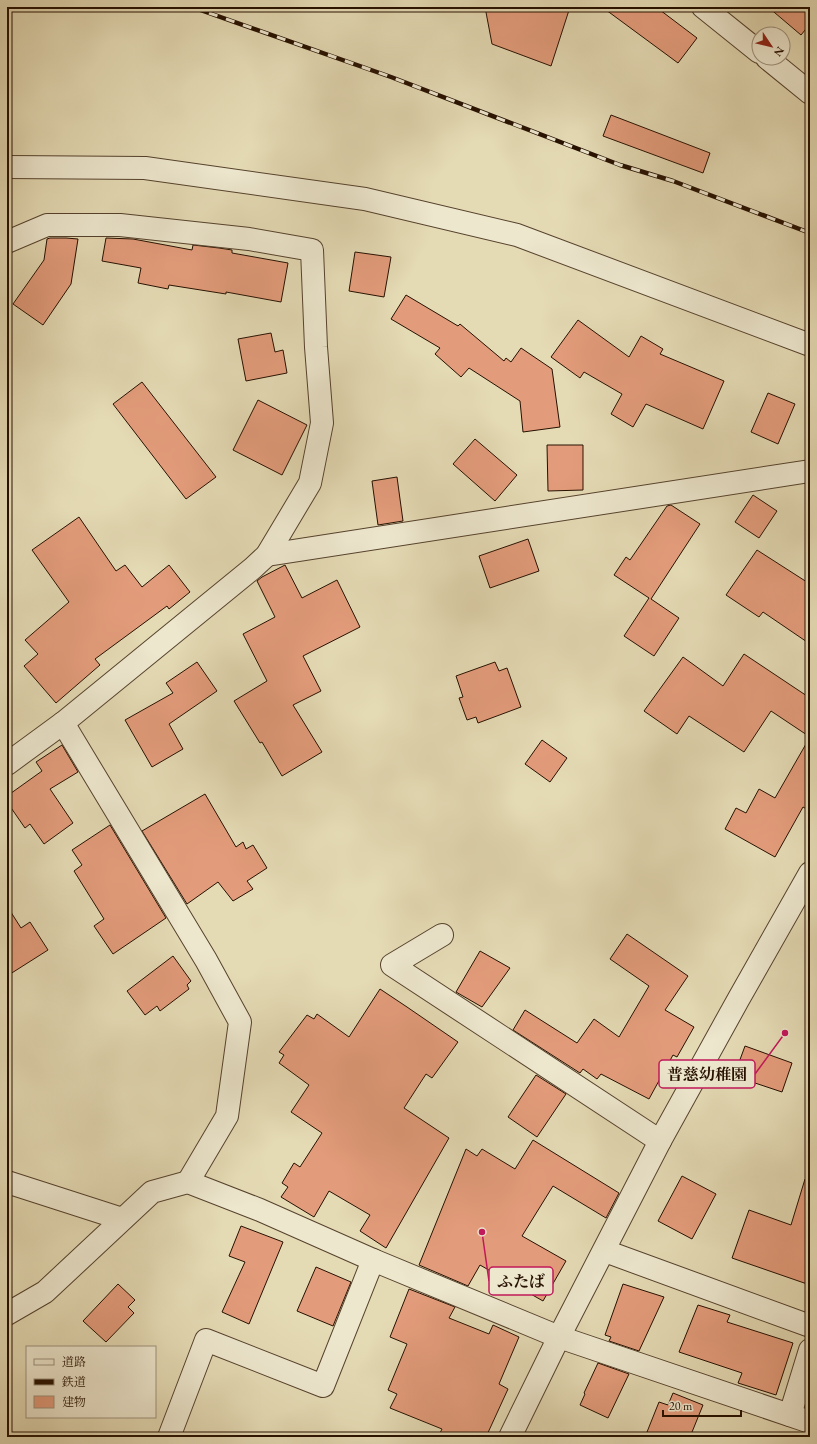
<svg xmlns="http://www.w3.org/2000/svg" width="817" height="1444" viewBox="0 0 817 1444" font-family="'EB Garamond','Noto Serif JP',serif">
	<rect width="100%" height="100%" fill="#e4dab4"/>
	<filter id="stains"><feTurbulence type="fractalNoise" baseFrequency=".005" numOctaves="4"/><feColorMatrix values="0 0 0 0 .2 0 0 0 0 .09 0 0 0 0 .02 0 0 0 .5 -.17"/></filter>
	<radialGradient id="worn" r=".72"><stop offset=".6" stop-color="#630" stop-opacity="0"/><stop offset="1" stop-color="#630" stop-opacity=".3"/></radialGradient>
	<g fill="#e39c7b" stroke="#261000">
		<polygon points="485,7 570,7 551,66 492,44"/>
		<polygon points="602,7 656,7 697,38 678,63"/>
		<polygon points="768,7 810,7 810,24 801,35"/>
		<polygon points="611,115 710,153 703,173 603,136"/>
		<polygon points="50,238 66,238 78,239 71,284 43,325 13,304 44,260 47,239"/>
		<polygon points="106,238 133,239 192,250 193,245 219,248 232,250 232,253 288,263 281,302 226,292 226,294 169,285 168,289 138,283 141,268 102,261"/>
		<polygon points="355,252 391,257 384,297 349,291"/>
		<polygon points="406,295 458,326 460,324 504,361 506,358 511,362 521,348 552,369 560,427 523,432 520,401 469,368 461,377 435,354 440,348 391,319"/>
		<polygon points="578,320 629,357 641,336 663,349 660,354 724,381 703,429 646,404 633,427 611,414 622,394 584,372 580,378 551,357"/>
		<polygon points="271,333 275,352 283,350 287,373 246,381 238,339"/>
		<polygon points="142,382 216,477 186,499 113,404"/>
		<polygon points="768,393 795,404 778,444 751,432"/>
		<polygon points="258,400 307,425 282,475 233,450"/>
		<polygon points="475,439 517,475 495,501 453,464"/>
		<polygon points="547,445 583,445 583,490 548,491"/>
		<polygon points="397,477 403,521 378,525 372,481"/>
		<polygon points="753,495 777,511 759,538 735,522"/>
		<polygon points="671,505 700,524 651,599 679,618 654,656 624,636 649,598 614,575 626,557 630,560 667,506"/>
		<polygon points="79,517 116,571 125,565 142,587 169,565 190,592 169,609 167,606 95,659 100,665 56,703 24,666 38,654 25,640 69,602 32,550"/>
		<polygon points="528,539 539,571 490,588 479,556"/>
		<polygon points="757,550 810,584 810,644 763,612 759,617 726,595"/>
		<polygon points="285,565 302,598 337,580 360,627 303,656 321,691 293,705 322,752 282,776 262,742 260,743 234,701 267,681 243,634 275,617 257,581 262,577"/>
		<polygon points="744,654 810,698 810,811 803,807 775,857 725,829 736,808 746,813 759,789 775,798 810,737 771,711 744,752 689,716 677,734 644,711 683,657 723,686"/>
		<polygon points="197,662 217,691 169,724 183,749 152,767 125,720 173,693 166,683"/>
		<polygon points="495,662 499,671 507,668 521,707 478,723 476,717 467,720 459,698 463,697 456,676"/>
		<polygon points="542,740 567,758 550,782 525,764"/>
		<polygon points="62,745 78,772 50,789 73,823 44,844 30,824 25,828 7,802 7,796 42,771 36,762"/>
		<polygon points="205,794 236,847 243,842 246,849 253,845 267,868 247,881 253,889 233,901 218,882 187,904 142,831"/>
		<polygon points="110,825 166,918 113,954 94,926 104,919 74,871 82,865 72,850"/>
		<polygon points="7,906 21,928 30,922 48,950 7,976"/>
		<polygon points="627,934 688,976 665,1010 694,1027 677,1057 673,1055 649,1099 601,1074 597,1079 583,1069 580,1073 513,1030 525,1010 577,1043 594,1019 619,1037 649,986 610,959"/>
		<polygon points="480,951 510,968 482,1007 456,992"/>
		<polygon points="173,956 191,981 187,985 189,989 160,1011 157,1006 145,1015 127,991"/>
		<polygon points="380,989 407,1007 458,1042 432,1078 426,1074 404,1108 449,1138 386,1248 360,1231 370,1215 329,1191 314,1217 281,1197 288,1187 282,1183 294,1163 300,1167 322,1133 291,1112 309,1085 279,1063 284,1055 279,1052 307,1015 314,1019 317,1014 349,1037"/>
		<polygon points="745,1046 792,1063 782,1092 734,1076"/>
		<polygon points="536,1075 566,1094 537,1137 508,1117"/>
		<polygon points="533,1140 619,1193 606,1218 553,1186 522,1236 566,1261 543,1301 480,1265 468,1286 419,1265 466,1149 477,1156 482,1149 515,1169"/>
		<polygon points="682,1176 716,1194 692,1239 658,1221"/>
		<polygon points="805,1179 810,1179 810,1285 732,1258 749,1210 791,1225"/>
		<polygon points="241,1226 283,1242 249,1324 222,1312 245,1262 229,1256"/>
		<polygon points="316,1267 351,1282 333,1326 297,1311"/>
		<polygon points="118,1284 135,1300 128,1307 134,1313 106,1342 83,1321"/>
		<polygon points="623,1284 664,1297 639,1351 609,1341 611,1337 605,1335"/>
		<polygon points="409,1289 455,1307 449,1318 489,1334 493,1325 519,1337 499,1384 508,1389 486,1437 438,1437 442,1429 390,1408 397,1394 388,1390 407,1344 390,1337"/>
		<polygon points="698,1305 730,1315 727,1322 793,1343 776,1395 738,1383 742,1373 679,1352"/>
		<polygon points="598,1363 629,1374 608,1418 580,1405 585,1394 584,1393"/>
		<polygon points="673,1393 703,1405 690,1437 657,1437 647,1432 659,1402 668,1405"/>
	</g>
	<g fill="none" stroke-linecap="round" stroke-linejoin="round">
		<g stroke="#56422d" stroke-width="24">
			<g id="minor">
				<polyline points="703,7 759,52"/>
				<polyline points="767,58 810,93"/>
				<polyline points="7,167 145,168 365,199 517,235 810,345"/>
				<polyline points="7,242 47,225 120,225 249,239 312,250 316,347 322,423 310,483 267,555 253,568 63,723 7,764"/>
				<polyline points="267,555 810,471"/>
				<polyline points="63,723 206,960 240,1022 227,1116 188,1182"/>
				<polyline points="442,935 392,965 660,1141"/>
				<polyline points="7,1182 122,1219"/>
				<polyline points="605,1251 810,1326"/>
				<polyline points="7,1314 45,1292 152,1192 188,1182 260,1210 373,1260 559,1337 810,1422"/>
				<polyline points="790,1415 810,1350"/>
				<polyline points="169,1437 206,1340 323,1386 373,1260"/>
				<polyline points="510,1437 559,1337 660,1141 738,1000 810,873"/>
			</g>
		</g>
		<use href="#minor" stroke="#ede7ce" stroke-width="22"/>
		<g stroke="#261000" stroke-width="4.5">
			<polyline id="rail" points="192,7 391,77 620,165 673,181 810,233"/>
		</g>
		<use href="#rail" stroke="#ede7ce" stroke-width="3" stroke-dasharray="9" stroke-linecap="butt"/>
	</g>
	<path fill="none" stroke="#c2185b" stroke-width="1.5" d="M785 1033L755 1074M482 1232L489 1281"/>
	<g fill="#c2185b" stroke="#ede7ce" stroke-width="1.5">
		<circle cx="785" cy="1033" r="4"/>
		<circle cx="482" cy="1232" r="4"/>
	</g>
	<g fill="#ede7ce" stroke="#c2185b" stroke-width="1.5">
		<rect x="659" y="1060" width="96" height="28" rx="4"/>
		<rect x="489" y="1267" width="64" height="28" rx="4"/>
	</g>
	<g font-size="16" text-anchor="middle" font-weight="bold" fill="#261000">
		<text x="707" y="1080">普慈幼稚園</text>
		<text x="521" y="1287">ふたば</text>
	</g>
	<rect width="817" height="1444" fill="none" stroke="#e4dab4" stroke-width="24"/>
	<rect x="8" y="8" width="801" height="1428" fill="none" stroke="#261000" stroke-width="2"/>
	<rect x="12" y="12" width="793" height="1420" fill="none" stroke="#261000"/>
	<rect x="26" y="1346" width="130" height="72" fill="#ede7ce" stroke="#9d917c"/>
	<rect x="34" y="1359" width="20" height="6" fill="#ede7ce" stroke="#9d917c"/>
	<text x="62" y="1366" font-size="12" fill="#261000">道路</text>
	<rect x="34" y="1379" width="20" height="6" fill="#261000" stroke="#9d917c"/>
	<text x="62" y="1386" font-size="12" fill="#261000">鉄道</text>
	<rect x="34" y="1396" width="20" height="12" fill="#e39c7b" stroke="#9d917c"/>
	<text x="62" y="1406" font-size="12" fill="#261000">建物</text>
	<g transform="translate(771 46) rotate(125)"><circle r="19" fill="#ede7ce" stroke="#9d917c"/>
	<path d="M0-3L7 15L0 10L-7 15Z" fill="#8f2418"/>
	<text y="-6" font-size="11" font-weight="bold" text-anchor="middle" fill="#261000">N</text>
	</g>
	<path d="M663 1410v6h78v-6" fill="none" stroke="#261000" stroke-width="2"/>
	<text x="669" y="1410" font-size="12" fill="#261000" stroke="#ede7ce" stroke-width="3" paint-order="stroke">20 m</text>
	<rect width="100%" height="100%" filter="url(#stains)"/>
	<rect width="100%" height="100%" fill="url(#worn)"/>
</svg>
